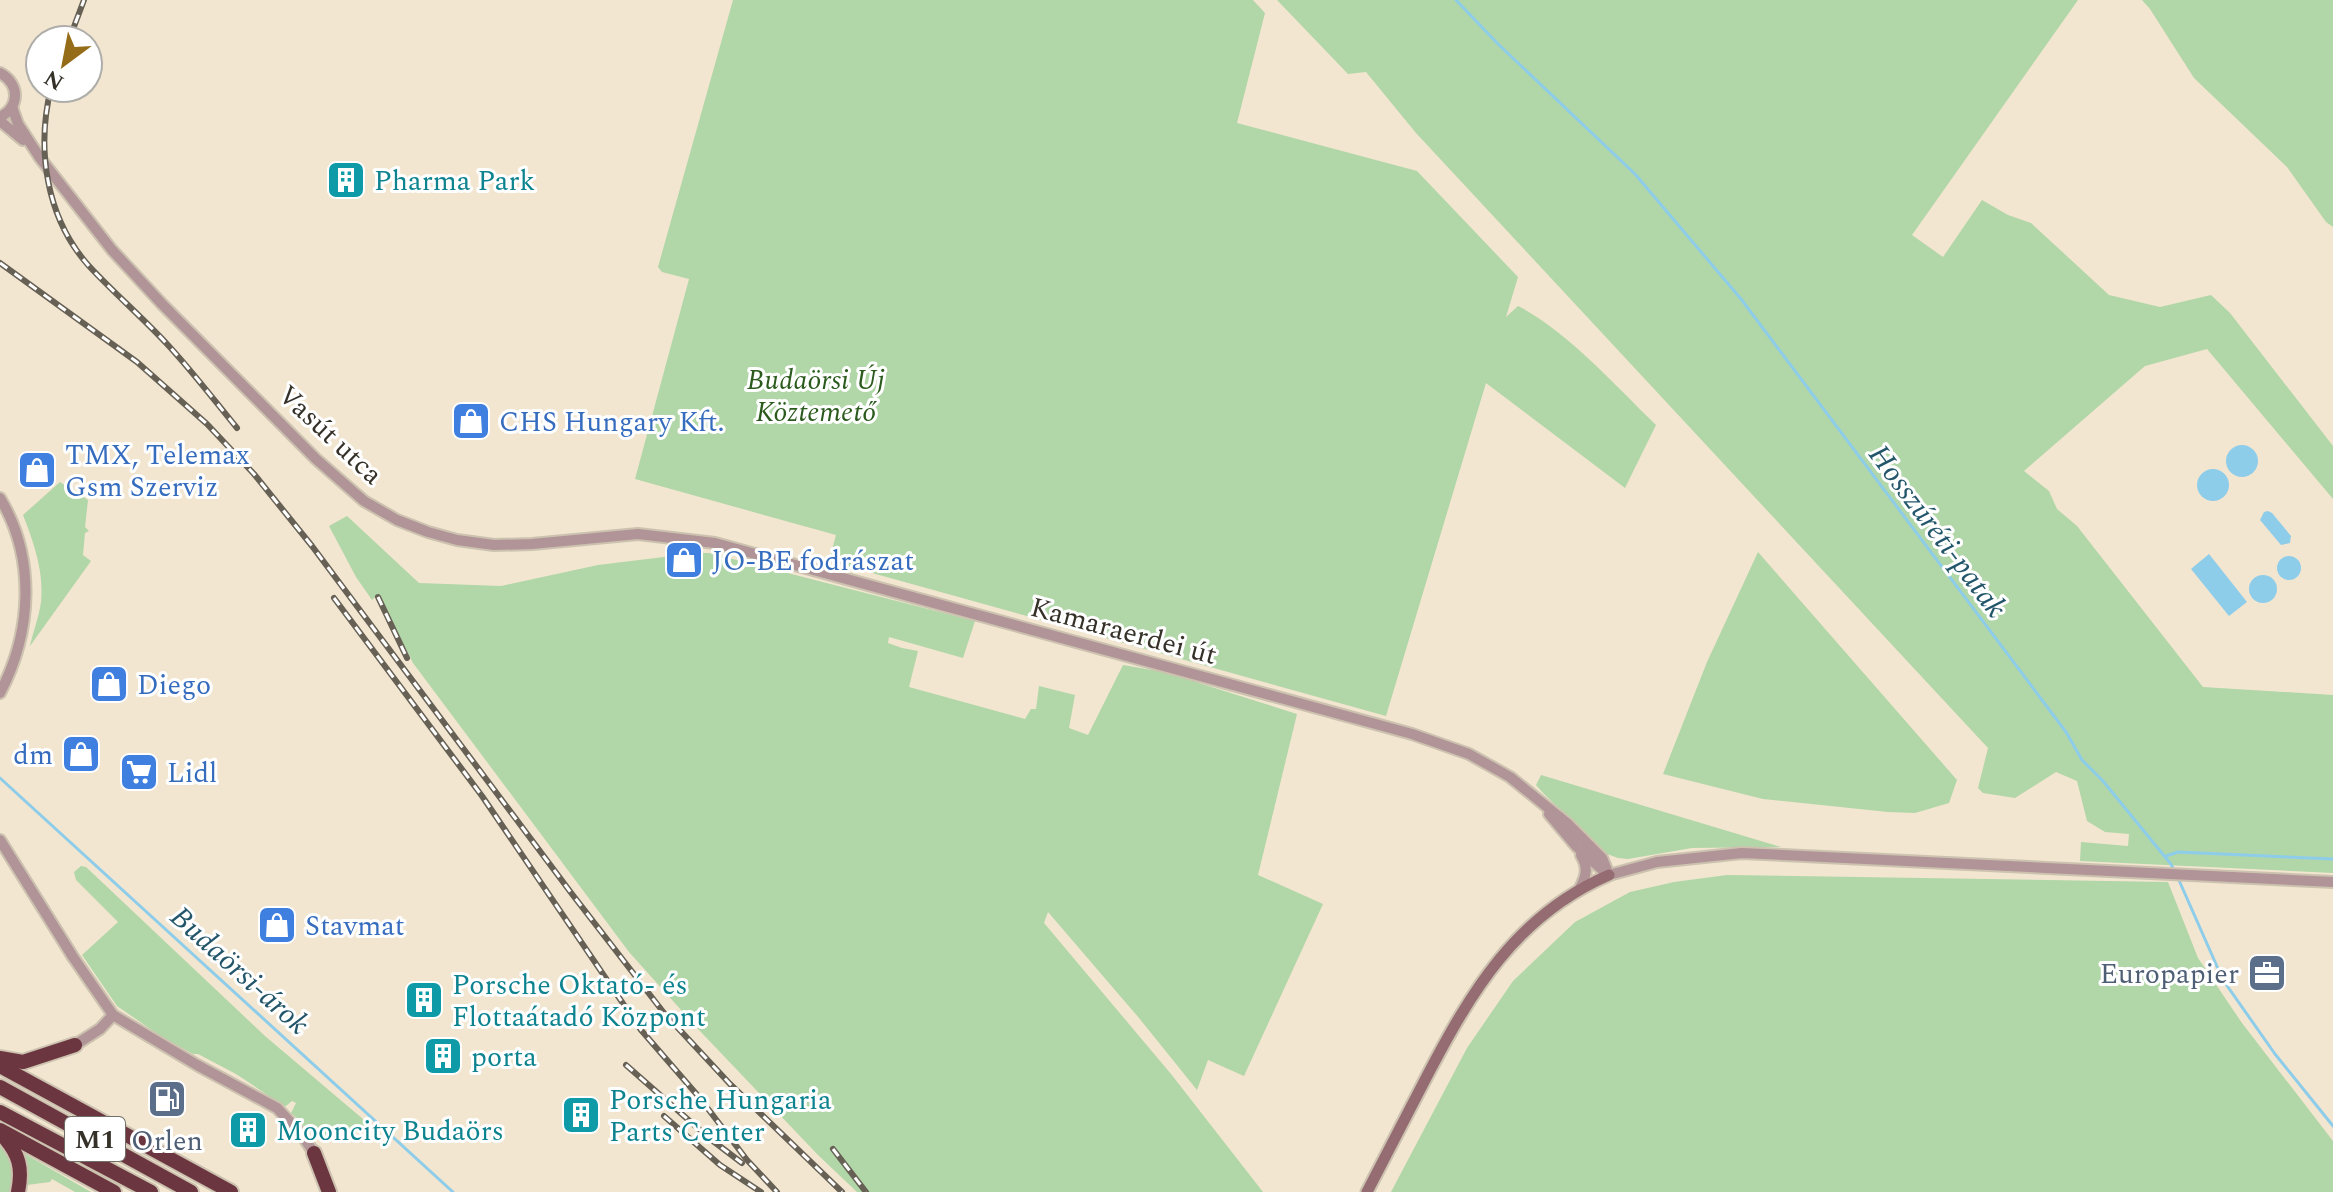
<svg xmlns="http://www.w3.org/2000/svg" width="2333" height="1192" viewBox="0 0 2333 1192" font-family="Spectral,serif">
	<rect width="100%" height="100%" fill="#f2e6d1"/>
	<g fill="#b1d6a7">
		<path d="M733,0H1253L1265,13L1237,123L1417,171L1518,277L1506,317L1518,306C1567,331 1616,386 1656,425L1625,488L1486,383L1386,716L829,561L836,535L635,479L689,279L662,272L658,267Z"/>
		<polygon points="1277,0 2078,0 1912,235 1943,257 1982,200 2008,215 2031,223 2109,295 2160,307 2211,295 2230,313 2333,446 2333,499 2207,349 2145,366 2024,471 2049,491 2057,509 2077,526 2203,687 2333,695 2333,873 2080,861 2081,842 2128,846 2129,834 2105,832 2087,821 2077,781 2056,772 2015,798 1983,793 1978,788 1988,748 1416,133 1366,72 1348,74"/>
		<polygon points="2142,0 2333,0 2333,227 2326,222 2287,167 2194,78 2150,9"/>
		<path d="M60,482L88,500L85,527L89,531L85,533L83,555L91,561L30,646C33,632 39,617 41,602C44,572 34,543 23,515Z"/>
		<polygon points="347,516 419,583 501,586 598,565 697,553 709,553 975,621 963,658 889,637 888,643 902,648 918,651 909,687 1025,719 1031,709 1036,709 1039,686 1075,695 1069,728 1088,735 1123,665 1164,672 1297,714 1258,875 1323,904 1244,1076 1208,1060 1197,1090 1139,1018 1048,912 1044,923 1171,1074 1263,1192 857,1192 818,1155 699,1030 629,952 413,663 378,594 372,600 356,577 329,526"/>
		<polygon points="1758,552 1957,780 1949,803 1915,813 1888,812 1763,799 1663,774 1707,662"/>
		<polygon points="1541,775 1781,847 1692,848 1628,859 1618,858 1607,854 1543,793 1536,785"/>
		<path d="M81,866L86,867L265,1036L370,1125C354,1134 325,1146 309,1131C302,1126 298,1118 291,1113L296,1103L292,1101L286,1106H284L236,1074L198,1054H193L162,1037L117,1006L82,955L118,922L76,880L74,872Z"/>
		<polygon points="1727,875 2168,882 2198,958 2242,1023 2333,1141 2333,1192 1391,1192 1467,1048 1513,981 1575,922 1630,892 1674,882"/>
		<polygon points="0,1139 15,1158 14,1192 0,1192"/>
		<polygon points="25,1154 91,1192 75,1192 52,1179 50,1182 27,1185 23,1155"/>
	</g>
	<g fill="#8ecdea">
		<circle cx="2242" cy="461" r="16"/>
		<circle cx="2213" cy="485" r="16"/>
		<polygon points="2268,511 2272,513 2291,536 2290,543 2281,545 2260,520 2264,512"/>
		<polygon points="2209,554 2247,602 2229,616 2191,569"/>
		<circle cx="2289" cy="568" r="12"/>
		<circle cx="2263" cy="589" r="14"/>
	</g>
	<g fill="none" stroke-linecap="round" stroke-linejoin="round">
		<g stroke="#8ecdea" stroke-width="3">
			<polyline points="1456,0 1497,43 1635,174 1741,299 2066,732 2082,760 2103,781 2170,863 2175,871"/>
			<polyline points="0,778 453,1192"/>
			<polyline points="2166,856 2178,852 2333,859"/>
			<polyline points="2178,878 2223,980 2275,1054 2333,1126"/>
		</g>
		<g stroke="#ccc2af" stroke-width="14">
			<g id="tertiary">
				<path d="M0,73C20,84 20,107 0,117"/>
				<polyline points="12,107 18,124 40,158 112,250 162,304 316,459 364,501 397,520 428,532 457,540 494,545 532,544 638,534 715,543 1412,734 1469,754 1510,777 1568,824 1602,858 1609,875"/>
				<polyline points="0,121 23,140"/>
				<path d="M0,498C36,558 32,632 0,693"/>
				<polyline points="1549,814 1576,846 1607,874"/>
				<polyline points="0,840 73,957 113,1015 197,1065 277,1108 302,1135 314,1153"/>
				<polyline points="1609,875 1657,862 1742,853 2333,882"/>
				<path d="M1580,888C1587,875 1588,867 1581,855"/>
				<polyline points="75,1045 100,1029 113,1015"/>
			</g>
		</g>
		<g stroke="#ccc2af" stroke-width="15">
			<path id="secondary" d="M1367,1192C1387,1154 1406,1116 1426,1078C1471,992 1515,916 1609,875"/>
		</g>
		<g stroke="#ccc2af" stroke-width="18">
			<g id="motorway">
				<polyline points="0,1058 23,1062 75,1045"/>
				<polyline points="0,1066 231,1192"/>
				<polyline points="0,1087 191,1192"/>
				<polyline points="0,1112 151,1192"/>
				<polyline points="0,1130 114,1192"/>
				<path d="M3,1136C19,1154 23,1168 18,1192"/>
				<polyline points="314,1153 329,1192"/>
			</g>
		</g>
		<use href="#tertiary" stroke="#b09497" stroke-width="10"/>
		<use href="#secondary" stroke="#946c71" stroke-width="11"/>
		<use href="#motorway" stroke="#6b363f" stroke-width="14"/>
		<g stroke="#666055" stroke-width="6">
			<g id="rail">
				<polyline points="69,40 84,0"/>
				<path d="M51,88C36,149 46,218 89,266C114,293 142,317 167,344C192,371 214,400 237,428"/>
				<polyline points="0,263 137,362 207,424 254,474 312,546 572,894 664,1013 730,1084 842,1192"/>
				<polyline points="378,597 407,658"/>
				<polyline points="334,598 482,796 641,1030 699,1097 747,1160 777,1192"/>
				<polyline points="626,1065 709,1138 742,1163"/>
				<polyline points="664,1116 720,1165 761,1192"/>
				<polyline points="833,1149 866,1192"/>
			</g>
		</g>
		<use href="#rail" stroke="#fff" stroke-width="3" stroke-dasharray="9" stroke-linecap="butt"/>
	</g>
	<defs>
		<g id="building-square" transform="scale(2)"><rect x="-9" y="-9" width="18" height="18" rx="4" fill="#0f9aa8" stroke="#fff"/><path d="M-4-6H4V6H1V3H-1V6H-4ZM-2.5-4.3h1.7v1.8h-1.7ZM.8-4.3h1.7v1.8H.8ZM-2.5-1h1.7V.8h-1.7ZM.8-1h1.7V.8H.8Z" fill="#fff"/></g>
		<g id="shop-square" transform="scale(2)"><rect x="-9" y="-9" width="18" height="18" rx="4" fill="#3f7fe0" stroke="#fff"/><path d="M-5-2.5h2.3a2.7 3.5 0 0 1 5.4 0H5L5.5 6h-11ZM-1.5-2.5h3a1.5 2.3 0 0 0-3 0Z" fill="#fff"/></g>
		<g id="supermarket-square" transform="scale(2)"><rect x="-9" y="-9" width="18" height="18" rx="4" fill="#3f7fe0" stroke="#fff"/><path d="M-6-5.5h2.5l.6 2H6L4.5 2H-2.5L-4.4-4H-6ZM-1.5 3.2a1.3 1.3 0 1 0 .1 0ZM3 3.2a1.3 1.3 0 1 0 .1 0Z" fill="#fff"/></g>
		<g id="office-square" transform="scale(2)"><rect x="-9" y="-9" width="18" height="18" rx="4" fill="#5c6f8a" stroke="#fff"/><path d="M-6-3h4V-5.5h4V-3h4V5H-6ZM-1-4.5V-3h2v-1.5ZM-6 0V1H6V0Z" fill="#fff"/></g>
		<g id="fuel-square" transform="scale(2)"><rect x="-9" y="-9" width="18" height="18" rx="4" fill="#5c6f8a" stroke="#fff"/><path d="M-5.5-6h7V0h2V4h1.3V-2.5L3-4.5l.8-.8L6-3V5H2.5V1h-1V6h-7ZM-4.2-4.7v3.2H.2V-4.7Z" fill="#fff"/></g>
	</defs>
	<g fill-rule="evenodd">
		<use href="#building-square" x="346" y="180"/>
		<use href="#shop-square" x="471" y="421"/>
		<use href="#shop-square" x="37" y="470"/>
		<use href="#shop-square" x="684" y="560"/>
		<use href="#shop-square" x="109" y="684"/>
		<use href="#shop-square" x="81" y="754"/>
		<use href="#supermarket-square" x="139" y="772"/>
		<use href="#shop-square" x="277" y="925"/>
		<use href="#office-square" x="2267" y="973"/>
		<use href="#building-square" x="424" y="1000"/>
		<use href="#building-square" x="443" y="1056"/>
		<use href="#fuel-square" x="167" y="1099"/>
		<use href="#building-square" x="581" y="1115"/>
		<use href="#building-square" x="248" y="1130"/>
	</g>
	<g text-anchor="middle" stroke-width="6" stroke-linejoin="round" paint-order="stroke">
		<rect fill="#fff" stroke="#726f69" stroke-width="2" x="65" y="1117" width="60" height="44" rx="6"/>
		<g font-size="26" font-weight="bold" fill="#353129">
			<text x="95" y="1148">M1</text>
		</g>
		<g font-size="28" fill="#0d838f" stroke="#fff" text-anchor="start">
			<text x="374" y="190">Pharma Park</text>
			<text x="452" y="994">Porsche Oktató- és<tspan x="452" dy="32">Flottaátadó Központ</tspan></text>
			<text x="471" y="1066">porta</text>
			<text x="609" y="1109">Porsche Hungaria<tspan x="609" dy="32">Parts Center</tspan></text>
			<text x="276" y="1140">Mooncity Budaörs</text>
		</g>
		<g font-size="28" font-style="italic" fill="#2a5a1c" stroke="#fff">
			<text x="816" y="389">Budaörsi Új<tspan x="816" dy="32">Köztemető</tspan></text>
		</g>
		<g font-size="28" fill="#366cbe" stroke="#fff" text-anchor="start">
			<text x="499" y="431">CHS Hungary Kft.</text>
			<text x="65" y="464">TMX, Telemax<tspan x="65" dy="32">Gsm Szerviz</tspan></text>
			<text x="712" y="570">JO-BE fodrászat</text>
			<text x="137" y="694">Diego</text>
			<text x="53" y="764" text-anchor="end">dm</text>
			<text x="167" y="782">Lidl</text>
			<text x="305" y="935">Stavmat</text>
		</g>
		<g font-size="28" fill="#353129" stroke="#fff">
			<text transform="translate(331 434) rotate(43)" y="10">Vasút utca</text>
			<text transform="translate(1124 630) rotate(15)" y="10">Kamaraerdei út</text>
		</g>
		<g font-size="28" fill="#4e5e75" stroke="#fff" text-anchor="end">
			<text x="2239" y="983">Europapier</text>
			<text x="167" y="1150" text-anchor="middle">Orlen</text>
		</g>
		<g font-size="30" font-style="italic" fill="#23566a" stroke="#fff">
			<text transform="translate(1938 531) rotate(53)" y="10">Hosszúréti-patak</text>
			<text transform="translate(240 970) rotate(42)" y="10">Budaörsi-árok</text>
		</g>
	</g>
	<g transform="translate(64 64) rotate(212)"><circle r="38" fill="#ffffff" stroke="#aeada9" stroke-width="2"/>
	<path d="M0-6L14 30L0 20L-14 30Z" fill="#956c17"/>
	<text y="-12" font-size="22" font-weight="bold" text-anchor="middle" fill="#353129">N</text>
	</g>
</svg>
